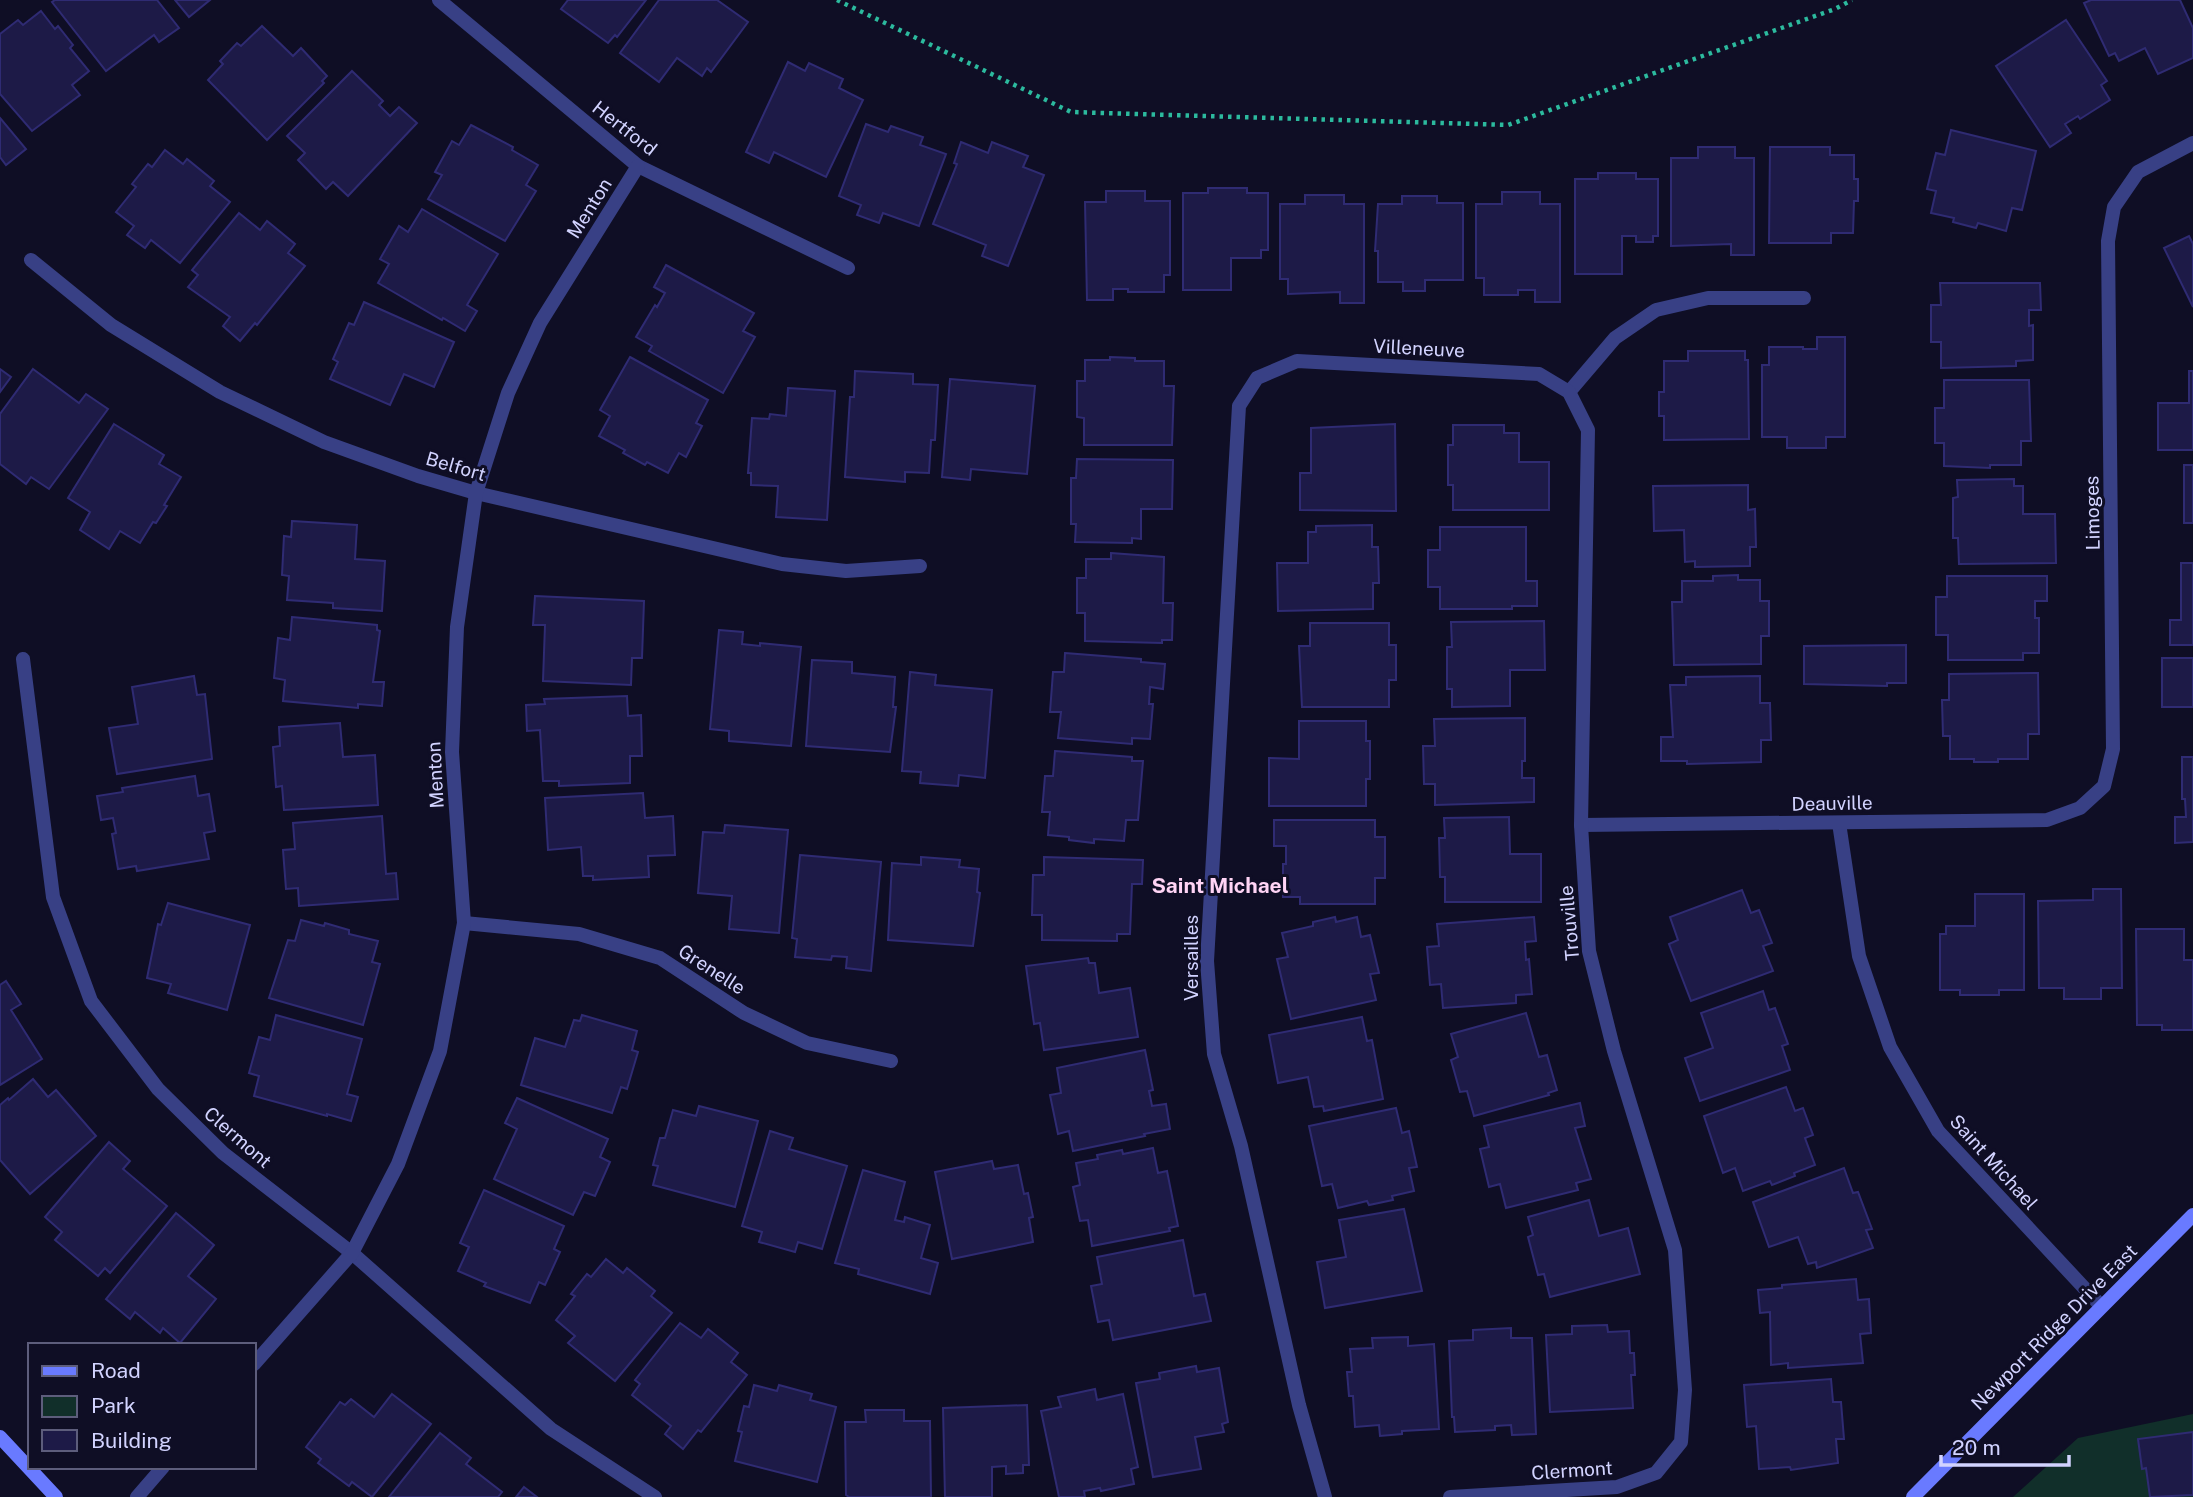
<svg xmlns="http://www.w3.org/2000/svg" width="2193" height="1497" viewBox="0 0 2193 1497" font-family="'Public Sans',sans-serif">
	<rect width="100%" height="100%" fill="#0f0e25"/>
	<polygon fill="#112f2a" points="2193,1414 2193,1497 2013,1497 2078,1438"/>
	<g fill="#1d1a47" stroke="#2f2b73" stroke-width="2">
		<polygon points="55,0 157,0 179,28 159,42 154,35 106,71 52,2"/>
		<polygon points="175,0 210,0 189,17"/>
		<polygon points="568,0 646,0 617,37 615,35 608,43 561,9"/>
		<polygon points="659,0 717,0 748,22 711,72 707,68 702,76 677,58 659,82 620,53"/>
		<polygon points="2091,0 2180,0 2193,28 2193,58 2158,74 2145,48 2119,61 2115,53 2109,56 2084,3"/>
		<polygon points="41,11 55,29 58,26 73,45 70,48 89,71 72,85 80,95 32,131 0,94 0,34 18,20 23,25"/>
		<polygon points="2066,20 2107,81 2101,85 2110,100 2080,119 2078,116 2065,124 2071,133 2050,147 1996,66"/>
		<polygon points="262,26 293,56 301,48 327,76 322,81 324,83 267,140 208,80 223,64 220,61 237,43 241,46"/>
		<polygon points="788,62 805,71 809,63 843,79 839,88 863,100 826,177 774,152 769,163 746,152"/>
		<polygon points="352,71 383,101 379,105 390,116 399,107 417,123 348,196 333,182 326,189 298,160 305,153 287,136"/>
		<polygon points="0,118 26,149 6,165 0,157"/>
		<polygon points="866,124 888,132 891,126 923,137 920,145 946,154 919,226 883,213 879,223 857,215 861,205 839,196"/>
		<polygon points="471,125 513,147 512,150 538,165 526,185 536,191 505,241 428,199 442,175 435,172 452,141 459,145"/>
		<polygon points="1951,130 2036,151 2022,210 2012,208 2006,231 1978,223 1976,228 1953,222 1954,218 1931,213 1936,191 1927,189 1936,153 1945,155"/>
		<polygon points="961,142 988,153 992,142 1028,156 1023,167 1044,175 1008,266 982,256 986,245 933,224 957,164 954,163"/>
		<polygon points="1698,147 1735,147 1735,158 1754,158 1754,255 1731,255 1731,244 1671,246 1671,158 1698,158"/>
		<polygon points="1770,147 1830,147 1830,155 1854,155 1854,179 1858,179 1858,201 1854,201 1853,233 1831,233 1831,243 1769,243"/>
		<polygon points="165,150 183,164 187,159 214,181 210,186 230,202 180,263 151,240 145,248 127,235 134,226 116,212 136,187 132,184 148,164 152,167"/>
		<polygon points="1598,173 1636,173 1636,179 1658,179 1658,236 1653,236 1653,242 1636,242 1636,236 1622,236 1622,274 1575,274 1575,179 1598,179"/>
		<polygon points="1208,188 1247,188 1247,193 1268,193 1268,250 1261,250 1261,258 1231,258 1231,290 1183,290 1183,193 1208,193"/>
		<polygon points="1106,191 1145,191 1145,201 1170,201 1170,275 1164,275 1164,292 1128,292 1128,289 1113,289 1113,300 1087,300 1085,202 1106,202"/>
		<polygon points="1502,192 1540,192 1540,204 1560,204 1560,302 1535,302 1535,290 1518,290 1518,295 1484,295 1484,278 1476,278 1476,204 1502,204"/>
		<polygon points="1305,195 1344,195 1344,204 1364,204 1364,303 1340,303 1340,292 1288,294 1288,279 1280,279 1280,204 1305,204"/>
		<polygon points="1402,196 1437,196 1437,203 1463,203 1463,280 1425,280 1425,291 1403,291 1403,282 1378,282 1378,251 1375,251 1378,204 1402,204"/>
		<polygon points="422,209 498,254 467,305 477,311 465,331 443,318 442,320 378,283 389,264 380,259 399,226 408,232"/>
		<polygon points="239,213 260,230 267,221 295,244 288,253 305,266 257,325 255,323 240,341 223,326 230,317 188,287 198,275 192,270"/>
		<polygon points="2189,236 2193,244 2193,307 2164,248"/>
		<polygon points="666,265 754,313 743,331 755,337 723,393 649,351 652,346 636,337 655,305 657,307 665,293 654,287"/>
		<polygon points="1940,283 2040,283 2041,310 2029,310 2029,326 2033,325 2033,360 2016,361 2016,366 1941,368 1941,342 1931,342 1931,305 1941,305"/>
		<polygon points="364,302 454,342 434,387 404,374 390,405 330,379 338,362 333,359 349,323 354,325"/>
		<polygon points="1817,337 1845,337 1845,437 1826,437 1826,448 1787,448 1787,437 1762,437 1762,365 1769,365 1769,347 1803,347 1803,349 1817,349"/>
		<polygon points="1688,351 1745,351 1745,360 1748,360 1749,439 1664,440 1664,416 1659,416 1659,392 1664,392 1664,361 1688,361"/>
		<polygon points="630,357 708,400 696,423 702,426 686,457 679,453 668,473 647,462 645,465 623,453 625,450 599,436 610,416 600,410"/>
		<polygon points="1110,357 1135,358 1135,361 1164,361 1164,386 1174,386 1172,445 1084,445 1084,418 1077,417 1077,381 1085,381 1085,360 1110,360"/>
		<polygon points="0,369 11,377 0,392"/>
		<polygon points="33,369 79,403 86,394 108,409 49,489 31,477 26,484 0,464 0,414"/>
		<polygon points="855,371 913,374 913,384 938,385 935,440 931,440 929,473 905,472 905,482 845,477 850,397 854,397"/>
		<polygon points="2189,371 2193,371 2193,450 2158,450 2158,403 2189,403"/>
		<polygon points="950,379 1035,386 1027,474 971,469 970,480 942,477"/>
		<polygon points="1944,380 2029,380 2031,441 2021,441 2021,465 1990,465 1990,468 1944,466 1944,443 1935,443 1935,408 1944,408"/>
		<polygon points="788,388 835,391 827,520 776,517 778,486 751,485 751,473 748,473 752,418 769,419 770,414 786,416"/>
		<polygon points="114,424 164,455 159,464 181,477 164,505 167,506 156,523 153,522 140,543 120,531 109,549 80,530 90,512 68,498"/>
		<polygon points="1395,424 1396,511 1300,510 1300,473 1311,473 1311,428"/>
		<polygon points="1453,425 1504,425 1504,433 1519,433 1519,462 1549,462 1549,510 1453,510 1453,485 1448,485 1448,445 1453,445"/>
		<polygon points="1077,459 1173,460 1172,509 1141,509 1141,539 1132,538 1132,543 1075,542 1076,524 1071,524 1071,478 1076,478"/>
		<rect x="2184" y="465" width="9" height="58"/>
		<polygon points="2014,479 2014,486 2023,486 2023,514 2055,514 2056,563 1959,564 1958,538 1953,538 1953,498 1958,497 1957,480"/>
		<polygon points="1748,485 1748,510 1755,509 1756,547 1750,547 1750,566 1695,567 1695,561 1685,562 1684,530 1654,531 1653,486"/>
		<polygon points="292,521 357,525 355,559 385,561 382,611 333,608 333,603 287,600 289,576 282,575 284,536 291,537"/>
		<polygon points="1372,525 1372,547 1378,547 1379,583 1373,583 1373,609 1278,611 1277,563 1308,563 1308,532 1316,532 1316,526"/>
		<polygon points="1440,527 1526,527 1526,581 1537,581 1537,606 1512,606 1512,609 1440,609 1440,587 1428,587 1428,550 1440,550"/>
		<polygon points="1111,553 1164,557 1163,603 1173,603 1172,640 1162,640 1162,643 1085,641 1085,613 1077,613 1077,578 1086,578 1086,559 1111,559"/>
		<polygon points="2181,563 2193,563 2193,645 2170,645 2170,620 2181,620"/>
		<polygon points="1738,575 1738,580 1760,580 1760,601 1769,601 1769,636 1761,636 1761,664 1674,665 1672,602 1682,602 1682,581 1713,581 1713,576"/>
		<polygon points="1947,576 2047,576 2047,601 2035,601 2035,618 2039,618 2039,653 2023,653 2023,660 1948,660 1948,635 1936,635 1936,597 1947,597"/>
		<polygon points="535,596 644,601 642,658 632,658 631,685 543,681 545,625 533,625"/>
		<polygon points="292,617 377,625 377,630 380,631 373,682 384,682 382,706 358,704 358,708 283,701 285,680 274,678 278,638 290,640"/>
		<polygon points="1544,621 1545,670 1510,670 1510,706 1452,707 1452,689 1447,689 1447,647 1452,647 1451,622"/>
		<polygon points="1310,623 1389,623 1389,645 1396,645 1396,680 1389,680 1389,707 1302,707 1299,646 1310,646"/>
		<polygon points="719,630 743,632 742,644 760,646 760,643 801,647 791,746 729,741 729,731 710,729"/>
		<polygon points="1906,645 1906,683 1887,683 1887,686 1804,684 1804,646"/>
		<polygon points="1065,653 1141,659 1141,662 1165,664 1163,689 1150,687 1149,704 1153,704 1150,739 1132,738 1132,744 1058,738 1061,712 1050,712 1053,672 1064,672"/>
		<rect x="2162" y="658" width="31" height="49"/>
		<polygon points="812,660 852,662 852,673 895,677 893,707 896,707 890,752 806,746"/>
		<polygon points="910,672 936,675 935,685 992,690 985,778 959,775 958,786 920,783 921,772 902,771"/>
		<polygon points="2038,673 2039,734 2028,734 2028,759 1998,759 1998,762 1974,762 1974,759 1950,759 1950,736 1943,736 1942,700 1949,700 1949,674"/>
		<polygon points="194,676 197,695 205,694 212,759 117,774 109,728 138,724 132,687"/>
		<polygon points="1760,676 1760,703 1770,703 1771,740 1761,740 1761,762 1687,764 1687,761 1661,761 1661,737 1673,737 1670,685 1686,685 1686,677"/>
		<polygon points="627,696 628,716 641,715 642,756 630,756 630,783 559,786 559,781 543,781 540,730 527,731 526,705 545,704 544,699"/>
		<polygon points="1525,718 1525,761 1522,761 1522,778 1534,778 1534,802 1435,805 1435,784 1424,784 1423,746 1435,746 1434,719"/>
		<polygon points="1299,721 1366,721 1366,741 1370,741 1370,779 1366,779 1366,806 1269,806 1269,758 1299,759"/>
		<polygon points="340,723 343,757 375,755 378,805 284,810 282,786 276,787 273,747 280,746 279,727"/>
		<polygon points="1055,751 1132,757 1132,761 1143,761 1138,820 1126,820 1124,841 1094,839 1094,843 1069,840 1069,837 1048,835 1050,812 1042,812 1045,776 1053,776"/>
		<polygon points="2182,757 2193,757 2193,842 2175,843 2175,817 2186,817 2185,799 2182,799"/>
		<polygon points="195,776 198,796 209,794 215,831 204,833 209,859 137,871 136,866 118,869 112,834 116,833 113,818 101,820 97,796 123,792 122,788"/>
		<polygon points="643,793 645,818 673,816 675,855 648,856 649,877 593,880 593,876 583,876 581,847 548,850 545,798"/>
		<polygon points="382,816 386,874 396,873 398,899 299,906 298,888 286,889 283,850 295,849 293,823"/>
		<polygon points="1509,817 1510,854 1541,854 1541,902 1445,902 1445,877 1440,877 1439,838 1445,838 1444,818"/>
		<polygon points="1274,820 1375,820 1375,837 1385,837 1385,878 1375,878 1375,904 1300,904 1300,897 1283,897 1283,864 1286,864 1286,846 1274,846"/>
		<polygon points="725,825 788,830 779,933 729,929 732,896 698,893 703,832 724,833"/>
		<polygon points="800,855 881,862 871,971 846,968 847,957 832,956 831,960 795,957 797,939 792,938"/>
		<polygon points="921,857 960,860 959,867 979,869 977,892 980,893 973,946 888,940 892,863 921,865"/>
		<polygon points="1044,857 1143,860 1142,884 1132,884 1130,934 1117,934 1117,941 1042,940 1042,915 1032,915 1033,875 1044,875"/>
		<polygon points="2093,889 2121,889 2122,988 2101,988 2101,999 2064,999 2064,988 2039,988 2038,901 2093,900"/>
		<polygon points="1742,890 1751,913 1759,910 1772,943 1763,946 1773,971 1691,1001 1669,944 1678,940 1670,917"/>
		<polygon points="1975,894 2024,894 2024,990 1999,990 1999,995 1960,995 1960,990 1940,990 1940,934 1946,934 1946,926 1975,926"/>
		<polygon points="168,903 250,925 227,1010 168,993 171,984 147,978 158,924 161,925"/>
		<polygon points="1335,917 1336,922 1357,917 1361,937 1370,935 1379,973 1370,974 1376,1000 1291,1019 1277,959 1288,957 1282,933 1313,926 1313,922"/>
		<polygon points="1534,917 1536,941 1525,942 1526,960 1529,959 1532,994 1516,995 1516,1003 1443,1008 1441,984 1430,985 1427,947 1439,946 1437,924"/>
		<polygon points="301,920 324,926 325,923 349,930 349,934 378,941 372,962 380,964 363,1025 269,998 288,940 295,941"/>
		<polygon points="2136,929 2184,929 2184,960 2193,960 2193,1030 2162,1030 2162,1025 2137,1025"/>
		<polygon points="1088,958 1089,963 1095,963 1099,993 1130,988 1138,1037 1044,1050 1040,1023 1034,1024 1026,966"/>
		<polygon points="6,981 21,1004 11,1010 42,1059 0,1085 0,985"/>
		<polygon points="1763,991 1769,1010 1775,1008 1788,1044 1782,1046 1790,1070 1700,1101 1685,1058 1713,1048 1701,1013"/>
		<polygon points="1526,1013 1539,1057 1547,1055 1557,1090 1548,1093 1549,1095 1474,1116 1467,1091 1460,1092 1451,1060 1458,1057 1451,1034"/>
		<polygon points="276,1015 362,1039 347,1094 358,1097 351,1121 327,1114 327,1116 254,1096 259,1076 249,1073 259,1037 270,1040"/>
		<polygon points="582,1015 637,1031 632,1050 638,1052 627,1089 621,1087 612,1113 521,1085 535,1038 565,1047 574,1020 580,1021"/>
		<polygon points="1362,1017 1367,1041 1372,1040 1383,1099 1324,1111 1323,1106 1314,1107 1308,1077 1278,1083 1269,1035"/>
		<polygon points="1145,1050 1153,1090 1149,1091 1152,1106 1166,1104 1170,1129 1144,1134 1145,1136 1073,1151 1069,1131 1058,1134 1050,1095 1061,1093 1057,1068"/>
		<polygon points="33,1079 48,1097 56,1090 96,1136 30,1194 0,1160 0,1105 8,1098 9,1100"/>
		<polygon points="1786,1087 1795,1111 1803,1108 1813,1135 1805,1138 1815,1165 1794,1173 1795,1176 1772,1185 1770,1181 1743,1191 1735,1168 1723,1173 1704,1116"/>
		<polygon points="517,1098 608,1139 600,1157 610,1162 595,1196 584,1192 573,1215 494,1179 517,1129 505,1123"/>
		<polygon points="1580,1103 1585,1126 1575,1128 1591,1179 1576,1183 1578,1190 1506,1208 1500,1184 1489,1187 1480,1149 1489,1147 1484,1126"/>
		<polygon points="699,1106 758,1121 735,1207 653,1185 658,1166 653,1165 660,1138 665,1138 673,1110 696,1116"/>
		<polygon points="1396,1108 1402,1133 1409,1131 1417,1167 1409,1168 1414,1191 1392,1196 1393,1200 1369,1205 1367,1201 1338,1208 1332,1184 1322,1186 1309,1126"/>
		<polygon points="770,1131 793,1138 789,1149 847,1166 822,1249 798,1242 795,1252 759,1242 762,1232 742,1226"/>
		<polygon points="109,1142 130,1161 123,1169 167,1206 110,1273 105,1268 98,1276 55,1240 62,1232 45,1217"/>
		<polygon points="1153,1148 1158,1173 1167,1171 1178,1226 1169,1228 1170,1231 1092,1246 1088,1220 1080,1221 1073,1187 1080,1185 1076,1163 1098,1159 1097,1155 1122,1150 1123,1154"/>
		<polygon points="992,1161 994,1169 1018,1165 1024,1194 1028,1193 1033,1217 1029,1218 1033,1242 952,1259 935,1172"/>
		<polygon points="1844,1168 1853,1193 1858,1192 1872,1229 1866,1230 1873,1248 1817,1268 1816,1262 1808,1264 1798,1237 1769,1247 1753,1202"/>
		<polygon points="863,1170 905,1182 895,1220 904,1222 905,1217 930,1225 921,1258 938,1263 930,1294 858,1274 859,1269 835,1263"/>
		<polygon points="484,1190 564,1226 554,1249 560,1252 545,1285 539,1282 530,1303 484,1286 486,1283 458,1271 469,1247 460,1243"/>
		<polygon points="1589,1200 1599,1236 1628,1228 1640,1274 1550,1297 1544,1274 1538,1275 1528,1237 1533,1235 1528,1217"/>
		<polygon points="1404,1209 1422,1291 1325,1308 1317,1262 1346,1257 1339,1220"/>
		<polygon points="176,1213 214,1245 188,1276 216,1299 180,1343 163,1328 160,1333 135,1312 130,1319 106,1299"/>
		<polygon points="1183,1240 1194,1296 1205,1294 1211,1321 1113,1340 1109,1320 1098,1322 1091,1286 1102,1284 1097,1257"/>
		<polygon points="606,1259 623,1273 627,1268 655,1291 651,1296 672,1313 615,1381 568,1343 575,1336 556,1320 575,1296 571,1294 587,1274 591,1277"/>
		<polygon points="1856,1279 1858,1300 1869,1299 1871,1333 1860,1334 1863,1363 1788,1368 1788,1363 1771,1365 1770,1312 1760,1313 1758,1290 1782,1288 1782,1285"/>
		<polygon points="680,1323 701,1338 708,1329 738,1353 731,1362 747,1375 701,1432 698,1430 683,1449 665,1434 671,1426 632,1395 640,1384 635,1380"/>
		<polygon points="1607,1325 1608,1332 1629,1331 1630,1353 1634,1353 1635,1375 1631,1375 1633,1408 1550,1412 1546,1335 1572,1334 1572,1326"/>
		<polygon points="1511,1328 1511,1338 1532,1338 1536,1434 1512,1435 1511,1425 1495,1426 1495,1430 1455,1432 1454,1417 1452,1417 1449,1341 1473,1340 1473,1330"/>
		<polygon points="1408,1337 1408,1346 1434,1344 1439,1429 1402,1431 1402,1434 1380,1436 1379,1425 1355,1427 1353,1396 1349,1396 1347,1372 1352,1372 1350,1349 1373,1348 1372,1338"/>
		<polygon points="1196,1366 1197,1372 1219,1368 1228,1422 1222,1424 1224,1432 1195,1437 1201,1469 1153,1477 1136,1383 1160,1379 1159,1373"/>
		<polygon points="1831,1379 1833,1402 1841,1402 1844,1439 1836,1439 1838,1463 1791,1470 1790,1467 1759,1469 1756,1426 1747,1427 1744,1385"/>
		<polygon points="754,1385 777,1391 779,1385 812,1394 810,1400 836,1407 817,1482 735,1461 742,1432 738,1431 744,1406 749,1407"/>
		<polygon points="1095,1389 1097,1400 1123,1394 1138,1467 1131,1469 1134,1484 1101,1491 1100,1488 1084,1491 1085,1497 1059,1497 1041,1411 1061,1407 1058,1397"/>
		<polygon points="392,1394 431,1424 372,1497 352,1482 349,1486 318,1463 321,1459 306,1447 340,1402 345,1405 351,1399 374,1417"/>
		<polygon points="1027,1405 1029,1465 1023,1465 1023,1473 1006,1474 1006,1466 992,1467 992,1497 945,1497 943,1408"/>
		<polygon points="865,1410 904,1410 904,1421 930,1421 931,1497 849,1497 846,1495 845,1422 866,1422"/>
		<polygon points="2193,1432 2193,1495 2150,1497 2146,1468 2142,1469 2138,1439"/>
		<polygon points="440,1433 471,1458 466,1464 502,1492 498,1497 389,1497"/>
		<polygon points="524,1487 537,1497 516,1497"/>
	</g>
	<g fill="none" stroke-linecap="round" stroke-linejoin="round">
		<polyline stroke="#2cba9e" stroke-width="4.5" stroke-dasharray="3.5 5" stroke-linecap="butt" points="837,0 1071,112 1508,125 1835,9 1852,0"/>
		<polyline stroke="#384085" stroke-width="14" points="1569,392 1615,338 1656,310 1708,298 1804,298"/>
		<g stroke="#384085" stroke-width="14">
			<polyline points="439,0 638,166 848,268"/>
			<polyline points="31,260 111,325 220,392 324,442 418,476 476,493 782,564 846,571 920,566"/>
			<polyline points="23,659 53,897 91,1001 158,1089 223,1153 352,1253 551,1429 655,1497"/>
			<polyline points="1839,823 1859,956 1890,1047 1938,1131 2101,1306"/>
			<polyline points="1581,825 2047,820 2080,808 2104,786 2113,749 2108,241 2114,207 2138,172 2193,143"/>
			<polyline points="464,923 579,934 660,958 744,1013 807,1043 891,1061"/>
			<polyline points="254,1364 352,1253 398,1164 440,1051 464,923 452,752 457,627 476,493 508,393 540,323 638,166"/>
			<polyline points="137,1497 163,1467"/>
			<polyline points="1325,1497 1299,1405 1241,1146 1214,1054 1207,961 1239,406 1257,378 1297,361 1539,374 1569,392 1588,430 1581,825 1589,951 1614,1051 1675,1250 1685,1390 1681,1442 1656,1473 1617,1487 1450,1497"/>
		</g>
		<g stroke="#697aff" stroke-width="14">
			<polyline points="0,1437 56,1497"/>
			<polyline points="1913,1497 2193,1215"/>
		</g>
	</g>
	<g text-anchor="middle" stroke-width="6" stroke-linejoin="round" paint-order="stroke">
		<g font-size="19" fill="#d2d3ff" stroke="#0f0e25">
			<text transform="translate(625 128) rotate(38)" y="7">Hertford</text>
			<text transform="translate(589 208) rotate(-58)" y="7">Menton</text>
			<text transform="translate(1419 348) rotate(3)" y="7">Villeneuve</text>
			<text transform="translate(456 466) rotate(16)" y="7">Belfort</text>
			<text transform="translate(2092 513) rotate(-91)" y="7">Limoges</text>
			<text transform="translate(435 775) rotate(-93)" y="7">Menton</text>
			<text transform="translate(1832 803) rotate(-1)" y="7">Deauville</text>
			<text transform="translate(1569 923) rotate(-95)" y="7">Trouville</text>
			<text transform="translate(1191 958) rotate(-90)" y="7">Versailles</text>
			<text transform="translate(712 969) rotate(33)" y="7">Grenelle</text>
			<text transform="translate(238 1137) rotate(41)" y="7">Clermont</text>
			<text transform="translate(1994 1162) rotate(48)" y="7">Saint Michael</text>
			<text transform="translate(2054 1327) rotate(-45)" y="7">Newport Ridge Drive East</text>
			<text transform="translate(1572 1470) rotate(-4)" y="7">Clermont</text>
		</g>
		<g font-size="21" font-weight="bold" fill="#ffd4f5" stroke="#0f0e25">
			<text x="1220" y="893">Saint Michael</text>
		</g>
	</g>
	<rect x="28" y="1343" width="228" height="126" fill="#0f0e25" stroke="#5d5d7c" stroke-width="2"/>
	<rect x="42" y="1366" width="35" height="10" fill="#697aff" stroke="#5d5d7c" stroke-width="2"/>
	<text x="91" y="1378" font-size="21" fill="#d2d3ff">Road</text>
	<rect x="42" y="1396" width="35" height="21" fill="#112f2a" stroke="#5d5d7c" stroke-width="2"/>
	<text x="91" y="1413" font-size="21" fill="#d2d3ff">Park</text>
	<rect x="42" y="1430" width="35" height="21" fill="#1d1a47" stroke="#5d5d7c" stroke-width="2"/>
	<text x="91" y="1448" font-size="21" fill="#d2d3ff">Building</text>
	<path d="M1941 1455v10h128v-10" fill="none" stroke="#d2d3ff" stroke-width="3.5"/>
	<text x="1952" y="1455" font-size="21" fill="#d2d3ff" stroke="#0f0e25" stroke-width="5" paint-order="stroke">20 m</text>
</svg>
